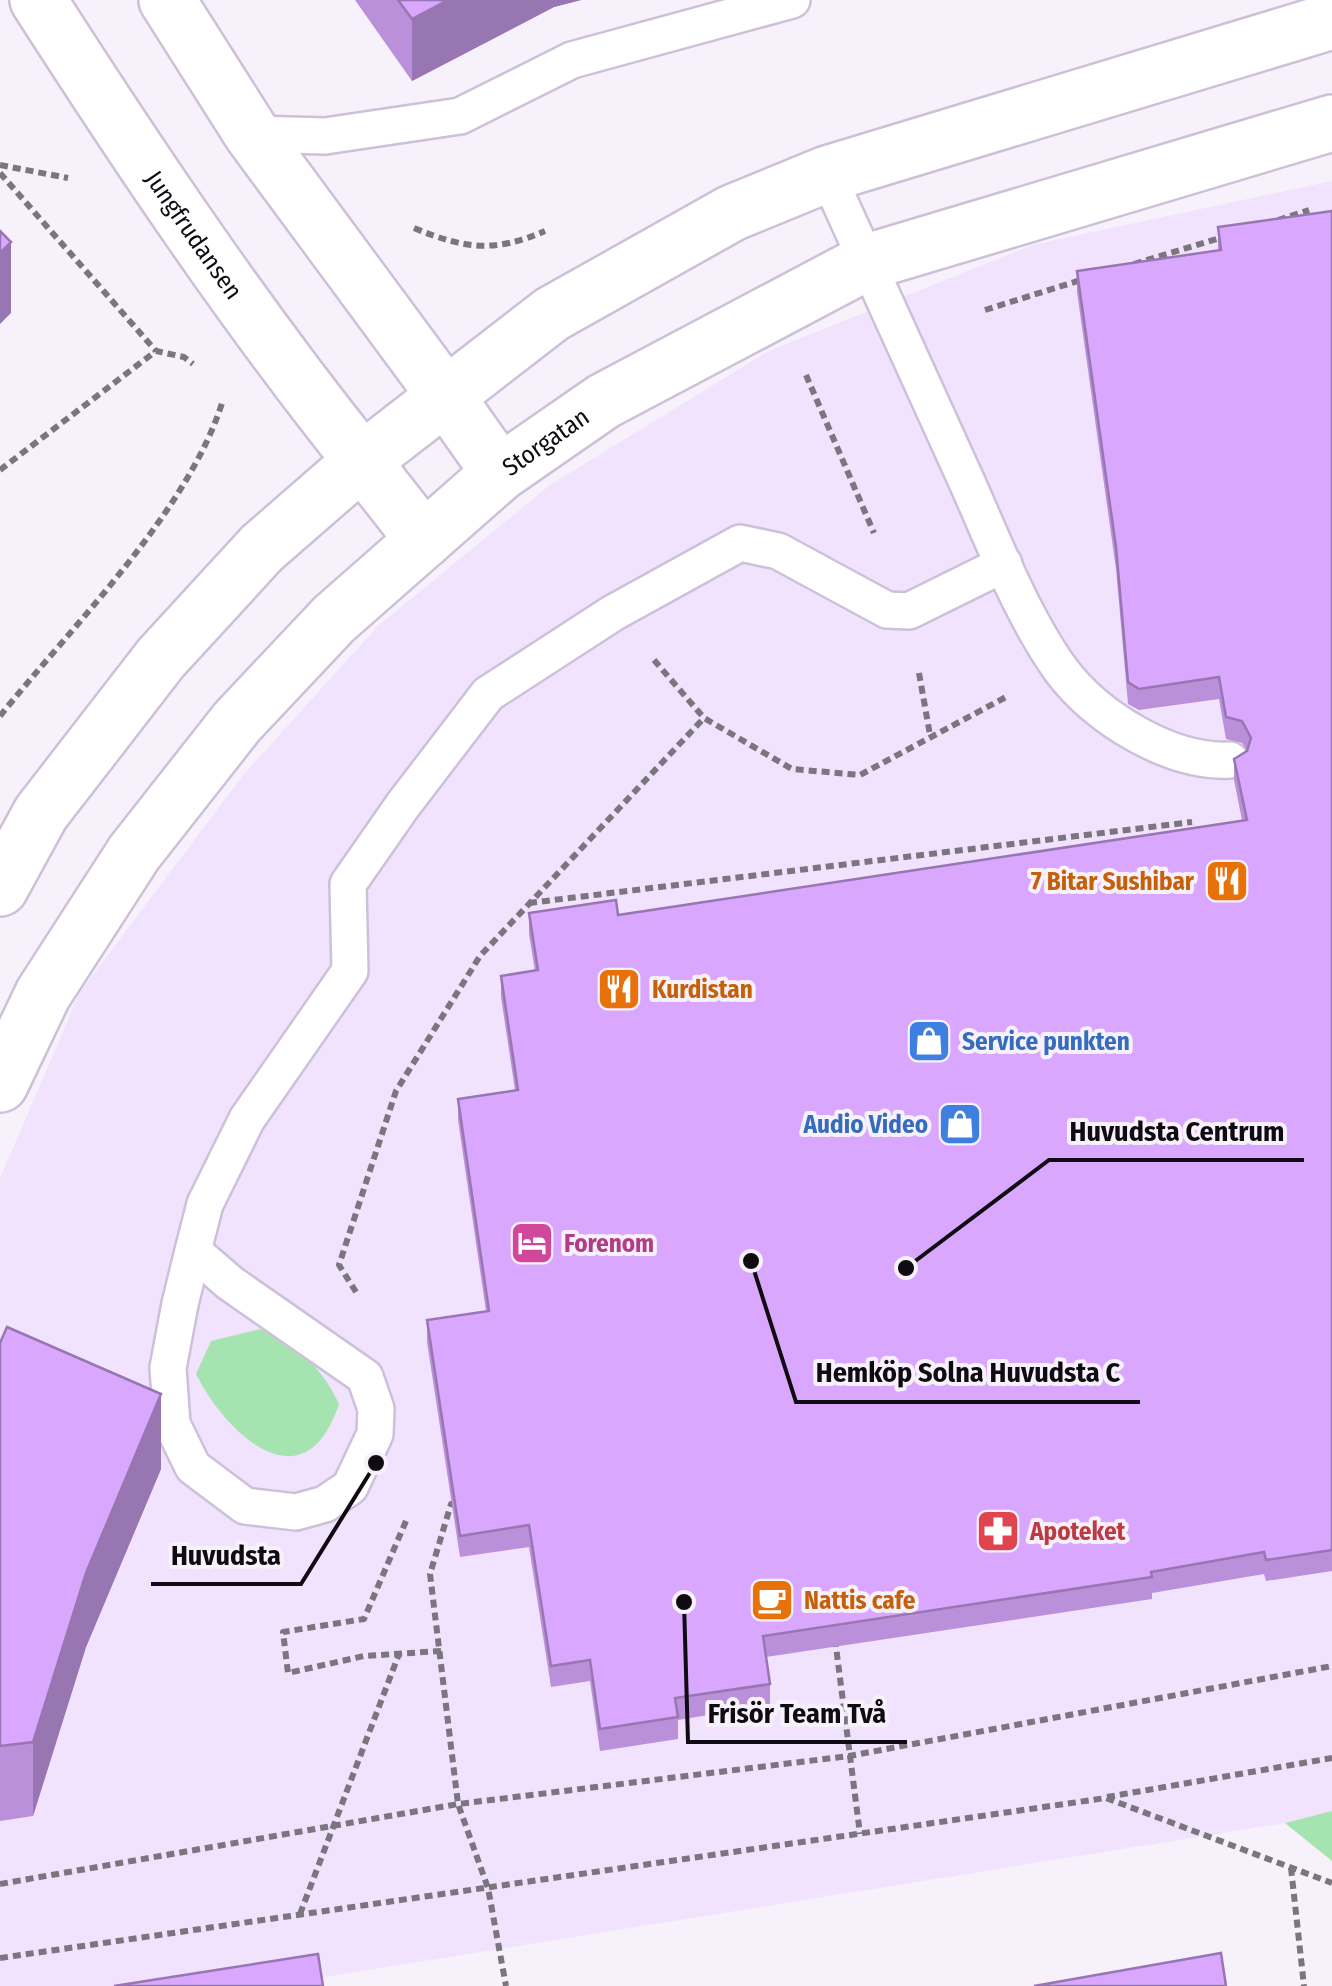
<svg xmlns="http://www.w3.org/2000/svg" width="1332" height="1986" viewBox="0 0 1332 1986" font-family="'Fira Sans Condensed',sans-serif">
	<rect width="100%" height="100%" fill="#f7f1fb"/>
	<polygon fill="#f1e3fd" points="1332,181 1332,1811 1285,1823 268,1986 0,1986 0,1178 80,992 244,774 378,626 550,485 769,351 1032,245"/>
	<g fill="#a5e4b0">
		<path d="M260,1329C297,1342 323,1370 339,1404C305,1507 227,1436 196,1374L211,1341Z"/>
		<polygon points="1332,1811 1332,1861 1285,1823"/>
	</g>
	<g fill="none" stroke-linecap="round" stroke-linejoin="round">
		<g stroke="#cdc0d8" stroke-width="40">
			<g id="lane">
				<polyline points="252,134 325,136 460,116 572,60 792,0"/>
				<path d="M827,174C873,276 920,378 966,480C993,540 1022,616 1061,670C1097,718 1170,763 1230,760"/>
				<polyline points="193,1251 230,1283 365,1377 376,1409 375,1434 350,1487 325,1504 296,1512 245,1506 193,1467 172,1424 168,1368 180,1304 193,1251 205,1204 247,1119 350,971 348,884 403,805 488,694 613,613 740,543 778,551 887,610 909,611 1004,564"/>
			</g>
		</g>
		<g stroke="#cdc0d8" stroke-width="60">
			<g id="street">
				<path id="s1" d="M38,0C140,159 244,314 362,461"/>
				<polyline points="167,0 252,134 447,398"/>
			</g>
		</g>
		<g stroke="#cdc0d8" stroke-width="60">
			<g id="secondary">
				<polyline points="447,398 500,473"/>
				<polyline points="362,461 424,540"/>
				<polyline points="0,888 41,813 161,658 262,548 362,461 552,314 732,213 827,174 1332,21"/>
				<path id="s2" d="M0,1084L43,994L134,853L237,722L334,619L500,473L604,401L867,262L1332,123"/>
			</g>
		</g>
		<g stroke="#7a757e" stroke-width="6" stroke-dasharray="8 5" stroke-linecap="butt">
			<polyline points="0,165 68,178"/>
			<polyline points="0,173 156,351"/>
			<polyline points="1278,220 1309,210"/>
			<path d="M414,228C465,249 494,253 545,231"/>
			<polyline points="1134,264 1223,237"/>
			<polyline points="985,310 1084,279"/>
			<polyline points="806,375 874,533"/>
			<polyline points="0,470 156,351 184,357 193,364"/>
			<polyline points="654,660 704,718 792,769 860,775 1006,697"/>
			<polyline points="919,673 930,735"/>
			<path d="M0,716C73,625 189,511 223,400"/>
			<polyline points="529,903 1192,822"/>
			<polyline points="356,1292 339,1265 396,1091 480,956 704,718"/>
			<polyline points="456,1503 451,1504 430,1574 458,1804 488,1888 506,1986"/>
			<polyline points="406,1521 364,1619 283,1632 288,1673 364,1656 441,1651"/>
			<polyline points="835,1639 860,1834"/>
			<polyline points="1107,1797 1332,1758"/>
			<polyline points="1291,1868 1304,1986"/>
			<polyline points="0,1884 458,1804 849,1756 1332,1666"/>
			<polyline points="300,1914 399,1654"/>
			<polyline points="0,1958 1106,1798 1332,1883"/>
		</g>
		<use href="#lane" stroke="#fff" stroke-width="35"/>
		<use href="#street" stroke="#fff" stroke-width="55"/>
		<use href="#secondary" stroke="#fff" stroke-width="55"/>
	</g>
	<g fill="#bb90da">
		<polygon points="355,0 581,0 554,7 412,81"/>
		<polygon points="1332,211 1332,1571 1266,1581 1264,1574 1152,1593 1152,1599 766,1657 770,1684 770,1705 678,1720 678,1739 600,1751 590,1681 551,1687 529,1547 460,1557 427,1342 427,1320 486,1311 458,1120 458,1099 515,1090 501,997 501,976 535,971 529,934 529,913 618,915 1242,820 1234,780 1234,759 1247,751 1242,743 1226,739 1219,699 1139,710 1128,704 1116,569 1077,292 1077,271 1218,251 1218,227"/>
		<polygon points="0,1343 161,1469 86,1647 33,1816 0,1821"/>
	</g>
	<g fill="#9876b2">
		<polygon points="448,0 581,0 554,7 412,81 412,19"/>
		<polygon points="11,242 11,313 0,324 0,253"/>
		<polygon points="161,1394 161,1469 86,1647 33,1816 33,1742 86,1573"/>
	</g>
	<g fill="#d9a8fe" stroke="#9876b2" stroke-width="2.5">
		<polygon points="398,0 448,0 412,19"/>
		<polygon points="1332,211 1332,1550 1266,1560 1264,1552 1151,1572 1152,1577 763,1636 770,1684 675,1698 678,1717 600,1729 590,1660 551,1666 529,1525 460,1536 427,1320 489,1311 458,1099 518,1090 501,976 538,970 529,913 616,900 618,915 1247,820 1234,759 1247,751 1251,738 1242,721 1226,717 1219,677 1139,689 1128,682 1116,547 1077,271 1221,250 1218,227"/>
		<polygon points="0,231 11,242 0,253"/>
		<polygon points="7,1327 161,1394 86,1573 33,1742 0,1746 0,1343"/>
		<polygon points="1221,1953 1226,1986 1034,1986"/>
		<polygon points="318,1954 323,1986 114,1986"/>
	</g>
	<defs>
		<g id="restaurant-square" transform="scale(2.25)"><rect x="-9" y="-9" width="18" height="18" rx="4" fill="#e8710a" stroke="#f7f1fb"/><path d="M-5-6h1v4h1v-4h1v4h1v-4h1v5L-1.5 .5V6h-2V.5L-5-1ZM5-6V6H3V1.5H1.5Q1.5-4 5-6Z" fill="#fff"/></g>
		<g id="shop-square" transform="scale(2.25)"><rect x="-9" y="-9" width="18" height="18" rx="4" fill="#3f7fe0" stroke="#f7f1fb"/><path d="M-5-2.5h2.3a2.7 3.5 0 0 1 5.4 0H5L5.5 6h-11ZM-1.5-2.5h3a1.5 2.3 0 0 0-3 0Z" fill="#fff"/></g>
		<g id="hotel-square" transform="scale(2.25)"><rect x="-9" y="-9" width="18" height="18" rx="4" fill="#d1479c" stroke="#f7f1fb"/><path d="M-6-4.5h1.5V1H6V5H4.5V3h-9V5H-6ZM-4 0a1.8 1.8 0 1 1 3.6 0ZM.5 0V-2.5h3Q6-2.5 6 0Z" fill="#fff"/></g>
		<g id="pharmacy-square" transform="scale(2.25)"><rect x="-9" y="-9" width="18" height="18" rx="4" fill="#e0444e" stroke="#f7f1fb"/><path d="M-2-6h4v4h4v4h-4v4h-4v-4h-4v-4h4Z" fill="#fff"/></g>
		<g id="cafe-square" transform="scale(2.25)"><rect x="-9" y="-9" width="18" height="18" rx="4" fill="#e8710a" stroke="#f7f1fb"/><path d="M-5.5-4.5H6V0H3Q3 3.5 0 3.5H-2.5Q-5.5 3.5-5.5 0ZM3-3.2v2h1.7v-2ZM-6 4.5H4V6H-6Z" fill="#fff"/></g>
	</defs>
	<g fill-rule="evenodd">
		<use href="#restaurant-square" x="1227" y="881"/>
		<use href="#restaurant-square" x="619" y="989"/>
		<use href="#shop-square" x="929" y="1041"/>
		<use href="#shop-square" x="960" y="1124"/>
		<use href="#hotel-square" x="532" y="1243"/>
		<use href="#pharmacy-square" x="998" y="1531"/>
		<use href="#cafe-square" x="772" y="1600"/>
	</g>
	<g text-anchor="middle" stroke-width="8" stroke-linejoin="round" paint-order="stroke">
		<g font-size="25" fill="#100b13" stroke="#f7f1fb">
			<text dy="9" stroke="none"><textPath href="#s1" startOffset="282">Jungfrudansen</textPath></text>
			<text dy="9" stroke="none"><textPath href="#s2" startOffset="852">Storgatan</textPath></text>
		</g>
		<g font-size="25" font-weight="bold" fill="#c56008" stroke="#f7f1fb" text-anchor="start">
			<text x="1194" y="890" text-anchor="end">7 Bitar Sushibar</text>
			<text x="652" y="998">Kurdistan</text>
			<text x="804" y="1609">Nattis cafe</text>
		</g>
		<g font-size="25" font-weight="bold" fill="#366cbe" stroke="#f7f1fb" text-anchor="start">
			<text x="962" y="1050">Service punkten</text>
			<text x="928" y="1133" text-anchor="end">Audio Video</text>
		</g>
		<g font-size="25" font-weight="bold" fill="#b23c85" stroke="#f7f1fb" text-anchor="start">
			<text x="564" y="1252">Forenom</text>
		</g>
		<g font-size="25" font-weight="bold" fill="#be3a42" stroke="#f7f1fb" text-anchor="start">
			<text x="1030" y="1540">Apoteket</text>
		</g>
	</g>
	<path fill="none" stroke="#100b13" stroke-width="4" d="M906 1268L1049 1160H1304M751 1261L796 1402H1140M376 1463L301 1584H151M684 1602L688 1742H907"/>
	<g fill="#100b13" stroke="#f7f1fb" stroke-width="4">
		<circle cx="906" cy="1268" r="10"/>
		<circle cx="751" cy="1261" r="10"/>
		<circle cx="376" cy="1463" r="10"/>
		<circle cx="684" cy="1602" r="10"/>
	</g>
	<g font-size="28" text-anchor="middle" font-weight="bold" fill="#100b13" stroke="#f7f1fb" stroke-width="8" stroke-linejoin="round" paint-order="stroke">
		<text x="1177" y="1141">Huvudsta Centrum</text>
		<text x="968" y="1382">Hemköp Solna Huvudsta C</text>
		<text x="226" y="1565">Huvudsta</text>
		<text x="797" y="1723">Frisör Team Två</text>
	</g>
</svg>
